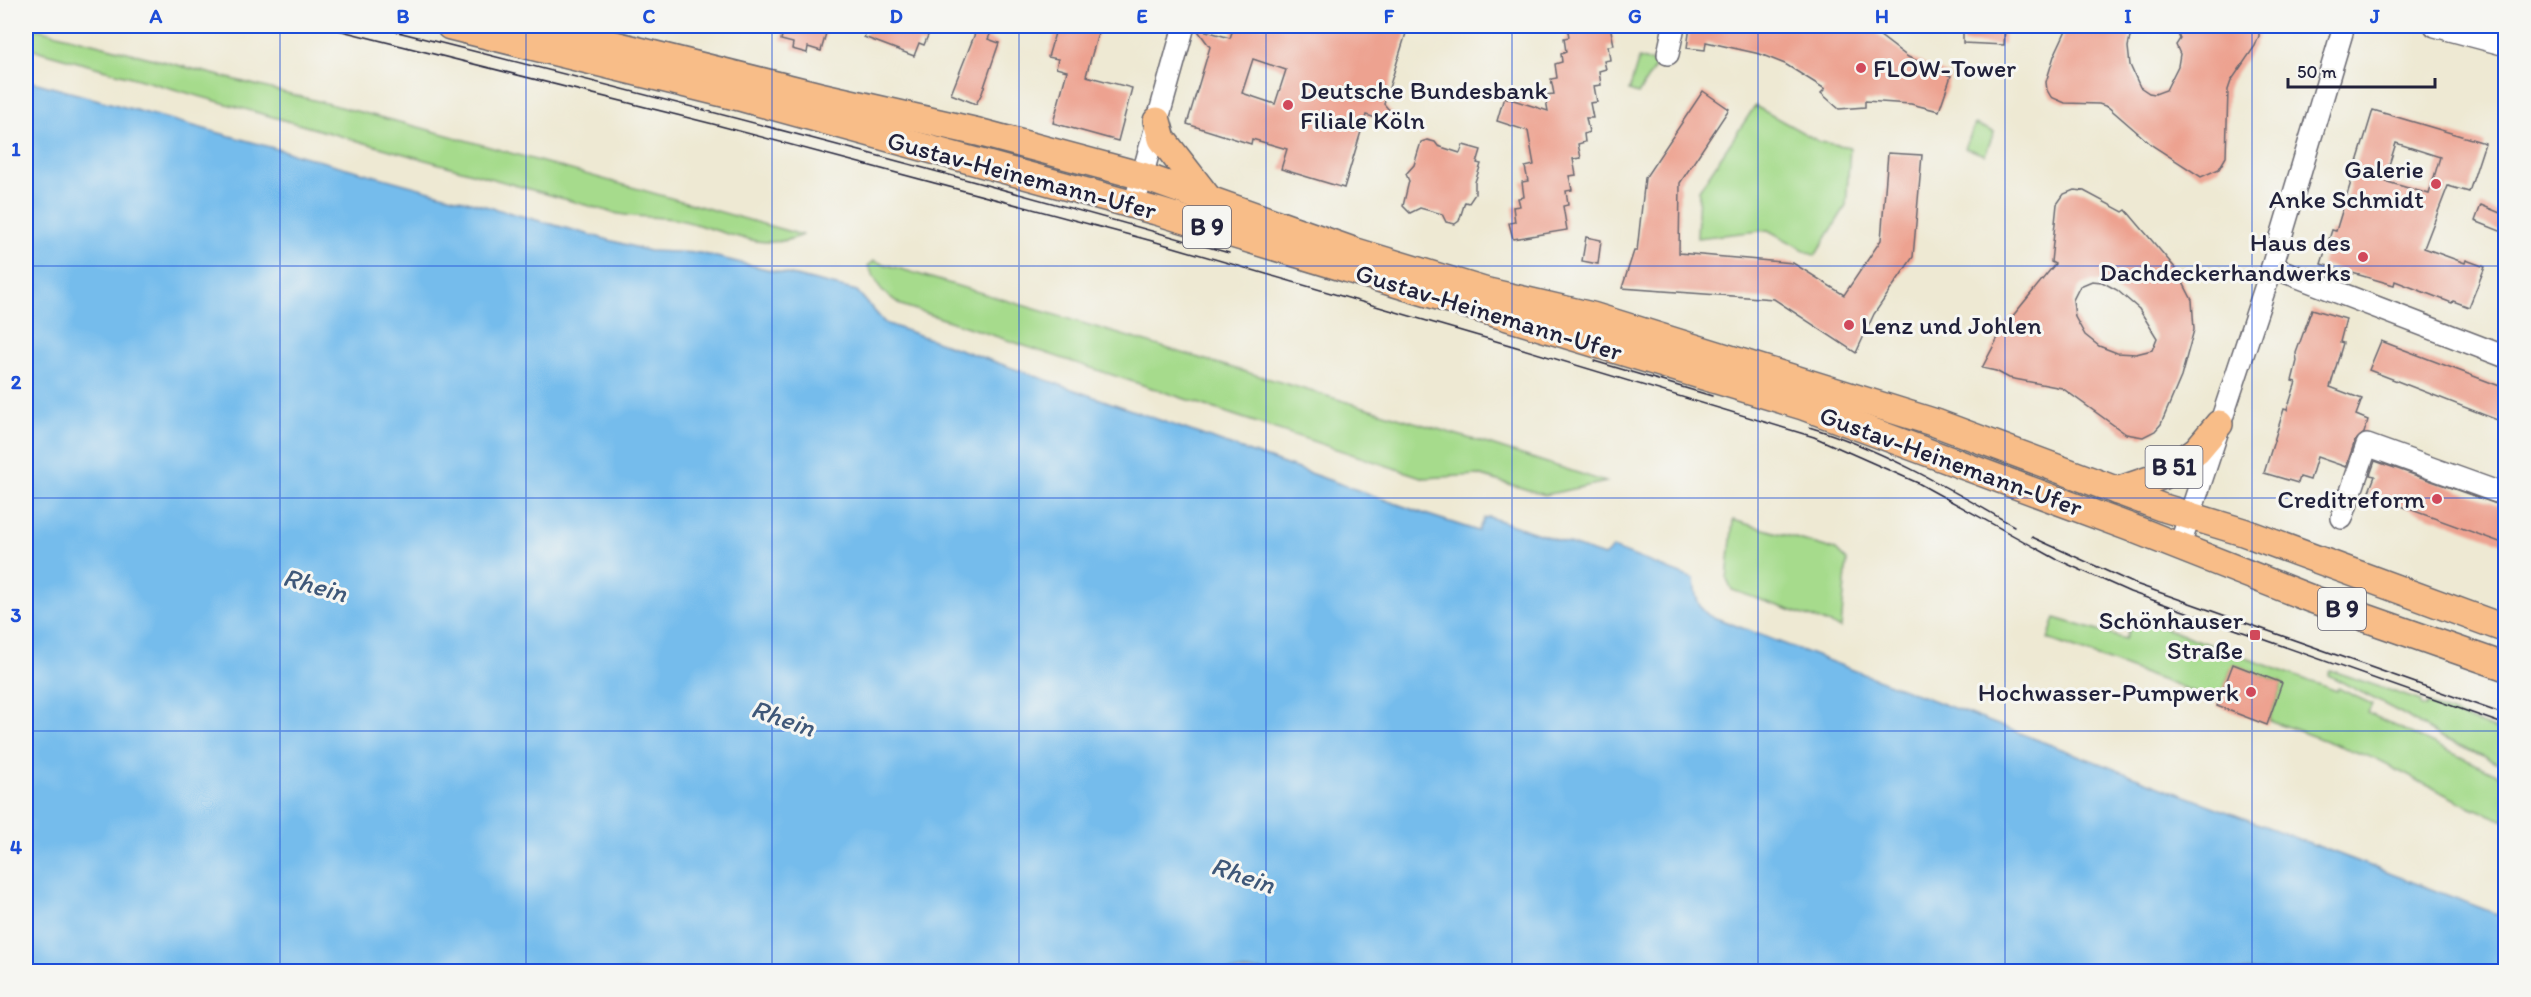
<svg xmlns="http://www.w3.org/2000/svg" width="2531" height="997" viewBox="0 0 2531 997" font-family="Itim,sans-serif">
	<rect width="100%" height="100%" fill="#f6f6f2"/>
	<filter id="ink" filterUnits="userSpaceOnUse"><feTurbulence type="fractalNoise" baseFrequency=".0167" numOctaves="2"/><feDisplacementMap in="SourceGraphic" scale="12" xChannelSelector="R" yChannelSelector="G"/><feConvolveMatrix kernelMatrix="1 2 1 2 8 2 1 2 1" color-interpolation-filters="sRGB"/></filter>
	<filter id="wash" filterUnits="userSpaceOnUse"><feTurbulence type="fractalNoise" baseFrequency=".008" numOctaves="4" result="noise"/><feDisplacementMap in="SourceGraphic" scale="24" xChannelSelector="R" yChannelSelector="G"/><feGaussianBlur stdDeviation="1.35" result="paint"/><feColorMatrix in="noise" values="0 0 0 0 0 0 0 0 0 0 0 0 0 0 0 0 0 1.4 0 .05"/><feComposite in="paint" operator="in"/></filter>
	<g filter="url(#wash)">
		<rect width="100%" height="100%" fill="#eee9d3"/>
		<g fill="#a6db8c" stroke="#647e64" stroke-width="1.5">
			<path d="M26,26L422,128L802,235C759,255 717,226 674,219C654,216 634,218 614,213L42,52L26,46Z"/>
			<polygon points="1639,58 1657,64 1638,94 1629,91"/>
			<polygon points="1755,106 1820,142 1850,147 1846,206 1815,256 1768,230 1697,238 1699,190"/>
			<polygon points="1975,124 1994,132 1985,155 1965,148"/>
			<polygon points="874,261 1488,444 1606,482 1545,495 1478,475 1424,478 901,305 882,291 868,266"/>
			<polygon points="1733,520 1836,550 1847,561 1841,628 1732,590 1727,579"/>
			<polygon points="2134,617 2337,691 2338,688 2372,704 2368,713 2505,778 2505,821 2468,806 2375,759 2269,720 2282,683 2233,664 2219,701 2048,639 2055,618 2125,639"/>
			<polygon points="2330,670 2421,701 2420,705 2426,707 2427,704 2505,733 2505,766 2441,737 2401,713 2328,675"/>
		</g>
		<path fill="#74bcec" stroke="#4b6f94" stroke-width="1.5" d="M26,80L649,251L700,253L857,291L885,323L1428,515L1478,531L1484,518L1489,517L1604,556L1613,548L1694,579C1695,593 1696,605 1708,615L2505,917V971H26Z"/>
		<g id="blocks">
			<g fill="#eda290" fill-rule="evenodd">
				<polygon points="784,26 828,26 821,51 808,47 807,53 792,49 793,43 781,40"/>
				<polygon points="869,26 932,26 924,45 919,43 914,56 864,37"/>
				<polygon points="978,26 994,26 988,39 999,43 982,93 976,104 951,94"/>
				<polygon points="1057,26 1100,26 1086,76 1132,88 1118,141 1053,123 1067,71 1056,68 1058,59 1048,57"/>
				<path d="M1234,26H1393L1407,30L1384,104L1403,126L1366,115L1344,188L1281,169L1287,149L1252,139L1251,144L1187,124L1210,47L1196,28L1230,38ZM1253,59L1286,70L1275,104L1242,93Z"/>
				<polygon points="1567,26 1610,26 1614,45 1608,46 1610,60 1604,61 1606,69 1599,71 1601,85 1594,86 1597,102 1590,103 1593,118 1586,118 1589,132 1584,134 1585,142 1578,144 1581,158 1573,159 1576,175 1569,176 1572,190 1566,191 1568,205 1563,206 1567,230 1513,239 1509,223 1515,222 1513,207 1520,206 1518,198 1524,197 1522,182 1528,181 1525,167 1534,165 1528,131 1497,121 1504,97 1548,111 1545,95 1554,94 1551,79 1557,78 1555,64 1562,62 1561,54 1566,52 1564,38 1569,37"/>
				<polygon points="1690,26 1867,26 1908,57 1951,76 1939,111 1911,104 1865,101 1865,107 1839,109 1821,93 1825,89 1785,64 1760,54 1706,42 1705,50 1687,48"/>
				<polygon points="1963,26 2005,26 2004,45 1963,43"/>
				<polygon points="2068,26 2132,26 2128,47 2130,65 2140,87 2149,93 2155,94 2166,90 2178,66 2180,54 2176,45 2180,39 2175,26 2259,26 2259,36 2255,46 2231,81 2228,90 2226,157 2219,169 2201,177 2153,146 2108,107 2099,104 2065,103 2051,97 2047,90 2046,82 2054,56"/>
				<polygon points="1703,91 1729,109 1680,183 1679,253 1793,263 1844,295 1881,240 1888,153 1922,155 1913,257 1874,314 1856,353 1774,299 1622,288 1634,251 1637,251 1645,178"/>
				<path d="M2373,110L2485,143L2469,192L2448,186L2424,248L2465,263L2466,260L2485,267L2469,307L2453,301L2452,303L2395,281L2394,285L2321,264L2332,230L2336,231ZM2396,143L2440,157L2429,194L2384,181Z"/>
				<polygon points="1427,140 1435,142 1438,146 1460,153 1463,145 1481,150 1477,163 1481,164 1475,182 1475,194 1469,203 1465,202 1459,221 1455,224 1446,222 1442,214 1420,208 1410,213 1403,206 1409,181 1406,174 1414,165 1421,142"/>
				<path d="M2074,190L2084,191L2123,212L2126,210L2176,269L2192,300L2194,330L2181,377L2161,424L2155,431L2143,437L2126,434L2062,388L2009,378L1996,371L1982,368L2003,328L2055,264L2051,262L2057,204L2064,194ZM2092,281L2102,282L2117,290L2139,309L2157,338L2152,350L2136,354L2117,353L2099,346L2085,335L2075,317L2073,300L2080,286Z"/>
				<polygon points="2481,205 2505,215 2505,233 2475,221"/>
				<polygon points="1586,237 1601,240 1598,264 1582,261"/>
				<polygon points="2312,309 2346,319 2340,342 2343,343 2330,387 2362,399 2356,415 2368,420 2364,433 2355,441 2346,467 2317,457 2310,480 2300,477 2298,483 2264,473 2284,409 2287,410 2296,382 2292,381 2297,361 2296,353"/>
				<polygon points="2381,341 2505,388 2505,423 2369,370"/>
				<polygon points="2375,461 2505,507 2505,544 2368,494 2375,476 2370,475"/>
				<polygon points="2233,664 2282,683 2267,725 2217,706"/>
			</g>
		</g>
	</g>
	<g filter="url(#ink)">
		<use href="#blocks" fill-opacity="0" stroke="#696870" stroke-width="1.5"/>
		<g fill="none" stroke-linecap="round" stroke-linejoin="round">
			<g stroke="#696870" stroke-width="24">
				<g id="minor">
					<polyline points="2435,26 2506,45"/>
					<polyline points="1668,54 1674,26"/>
					<polyline points="1134,205 1184,26"/>
					<polyline points="2272,267 2506,357"/>
					<polyline points="2342,518 2367,445 2506,495"/>
					<polyline points="2179,548 2272,267 2344,26"/>
				</g>
			</g>
			<g stroke="#696870" stroke-width="30">
				<g id="major">
					<polyline points="450,26 743,98 1156,211 1803,406 2129,527 2309,598 2506,667"/>
					<polyline points="539,26 820,96 978,132 1142,176 1353,251 1484,291 1592,316 1936,423 2161,507 2243,532 2506,629"/>
					<polyline points="1157,121 1162,139 1207,197"/>
					<polyline points="2117,491 2161,476 2197,450 2219,424"/>
				</g>
			</g>
			<use href="#minor" stroke="#fff" stroke-width="21"/>
			<use href="#major" stroke="#f8bd88" stroke-width="27"/>
			<g stroke="#22223b" stroke-width="1.5">
				<polyline points="322,26 713,124 1156,242 1513,346 1814,437 1918,483 2056,559 2130,592 2506,725"/>
				<path d="M374,26C660,98 945,171 1229,253"/>
				<polyline points="1594,361 1712,396"/>
				<path d="M1809,427C1882,449 1948,488 2014,526"/>
				<polyline points="2032,537 2133,583 2506,715"/>
			</g>
		</g>
	</g>
	<path fill="none" stroke="#1d4ed8" stroke-width="1.5" stroke-opacity="0.55" d="M280,26V972M526,26V972M772,26V972M1019,26V972M1266,26V972M1512,26V972M1758,26V972M2005,26V972M2252,26V972M26,266H2506M26,498H2506M26,731H2506"/>
	<g fill="#d1495b" stroke="#f6f6f2" stroke-width="2">
		<circle cx="1861" cy="68" r="6"/>
		<circle cx="1288" cy="105" r="6"/>
		<circle cx="2436" cy="184" r="6"/>
		<circle cx="2363" cy="257" r="6"/>
		<circle cx="1849" cy="325" r="6"/>
		<circle cx="2437" cy="499" r="6"/>
		<rect x="2249" y="629" width="12" height="12" rx="3"/>
		<circle cx="2251" cy="692" r="6"/>
	</g>
	<g text-anchor="middle" stroke-width="6" stroke-linejoin="round" paint-order="stroke">
		<g fill="#f6f6f2" stroke="#626272" stroke-width="1.5">
			<rect x="1183" y="206" width="48" height="42" rx="4.5"/>
			<rect x="2145.5" y="446" width="57" height="42" rx="4.5"/>
			<rect x="2318" y="588" width="48" height="42" rx="4.5"/>
		</g>
		<g font-size="24" font-weight="bold" fill="#22223b">
			<text x="1207" y="235">B 9</text>
			<text x="2174" y="475">B 51</text>
			<text x="2342" y="617">B 9</text>
		</g>
		<g font-size="26" fill="#22223b" stroke="#f6f6f2" text-anchor="end">
			<text x="1873" y="77" text-anchor="start">FLOW-Tower</text>
			<text x="1300" y="99" text-anchor="start">Deutsche Bundesbank<tspan x="1300" dy="30">Filiale Köln</tspan></text>
			<text x="2424" y="178">Galerie<tspan x="2424" dy="30">Anke Schmidt</tspan></text>
			<text x="2351" y="251">Haus des<tspan x="2351" dy="30">Dachdeckerhandwerks</tspan></text>
			<text x="1861" y="334" text-anchor="start">Lenz und Johlen</text>
			<text x="2425" y="508">Creditreform</text>
			<text x="2243" y="629">Schönhauser<tspan x="2243" dy="30">Straße</tspan></text>
			<text x="2239" y="701">Hochwasser-Pumpwerk</text>
		</g>
		<g font-size="26" fill="#22223b" stroke="#f6f6f2">
			<text transform="translate(1022 175) rotate(15)" y="9">Gustav-Heinemann-Ufer</text>
			<text transform="translate(1489 312) rotate(17)" y="9">Gustav-Heinemann-Ufer</text>
			<text transform="translate(1951 461) rotate(20)" y="9">Gustav-Heinemann-Ufer</text>
		</g>
		<g font-size="27" font-style="italic" fill="#3f5879" stroke="#f6f6f2">
			<text transform="translate(315 585) rotate(16)" y="9">Rhein</text>
			<text transform="translate(783 718) rotate(19)" y="9">Rhein</text>
			<text transform="translate(1243 875) rotate(19)" y="9">Rhein</text>
		</g>
	</g>
	<rect width="2531" height="997" fill="none" stroke="#f6f6f2" stroke-width="66"/>
	<path d="M2288 78v9h147v-9" fill="none" stroke="#22223b" stroke-width="3"/>
	<text x="2297" y="78" font-size="18" fill="#22223b" stroke="#f6f6f2" stroke-width="4.5" paint-order="stroke">50 m</text>
	<rect x="33" y="33" width="2465" height="931" fill="none" stroke="#1d4ed8" stroke-width="2"/>
	<g font-size="20" text-anchor="middle" font-weight="bold" fill="#1d4ed8">
		<text x="156" y="23">A</text>
		<text x="403" y="23">B</text>
		<text x="649" y="23">C</text>
		<text x="896" y="23">D</text>
		<text x="1142" y="23">E</text>
		<text x="1389" y="23">F</text>
		<text x="1635" y="23">G</text>
		<text x="1882" y="23">H</text>
		<text x="2128" y="23">I</text>
		<text x="2375" y="23">J</text>
		<text x="16" y="156">1</text>
		<text x="16" y="389">2</text>
		<text x="16" y="622">3</text>
		<text x="16" y="854">4</text>
	</g>
</svg>
